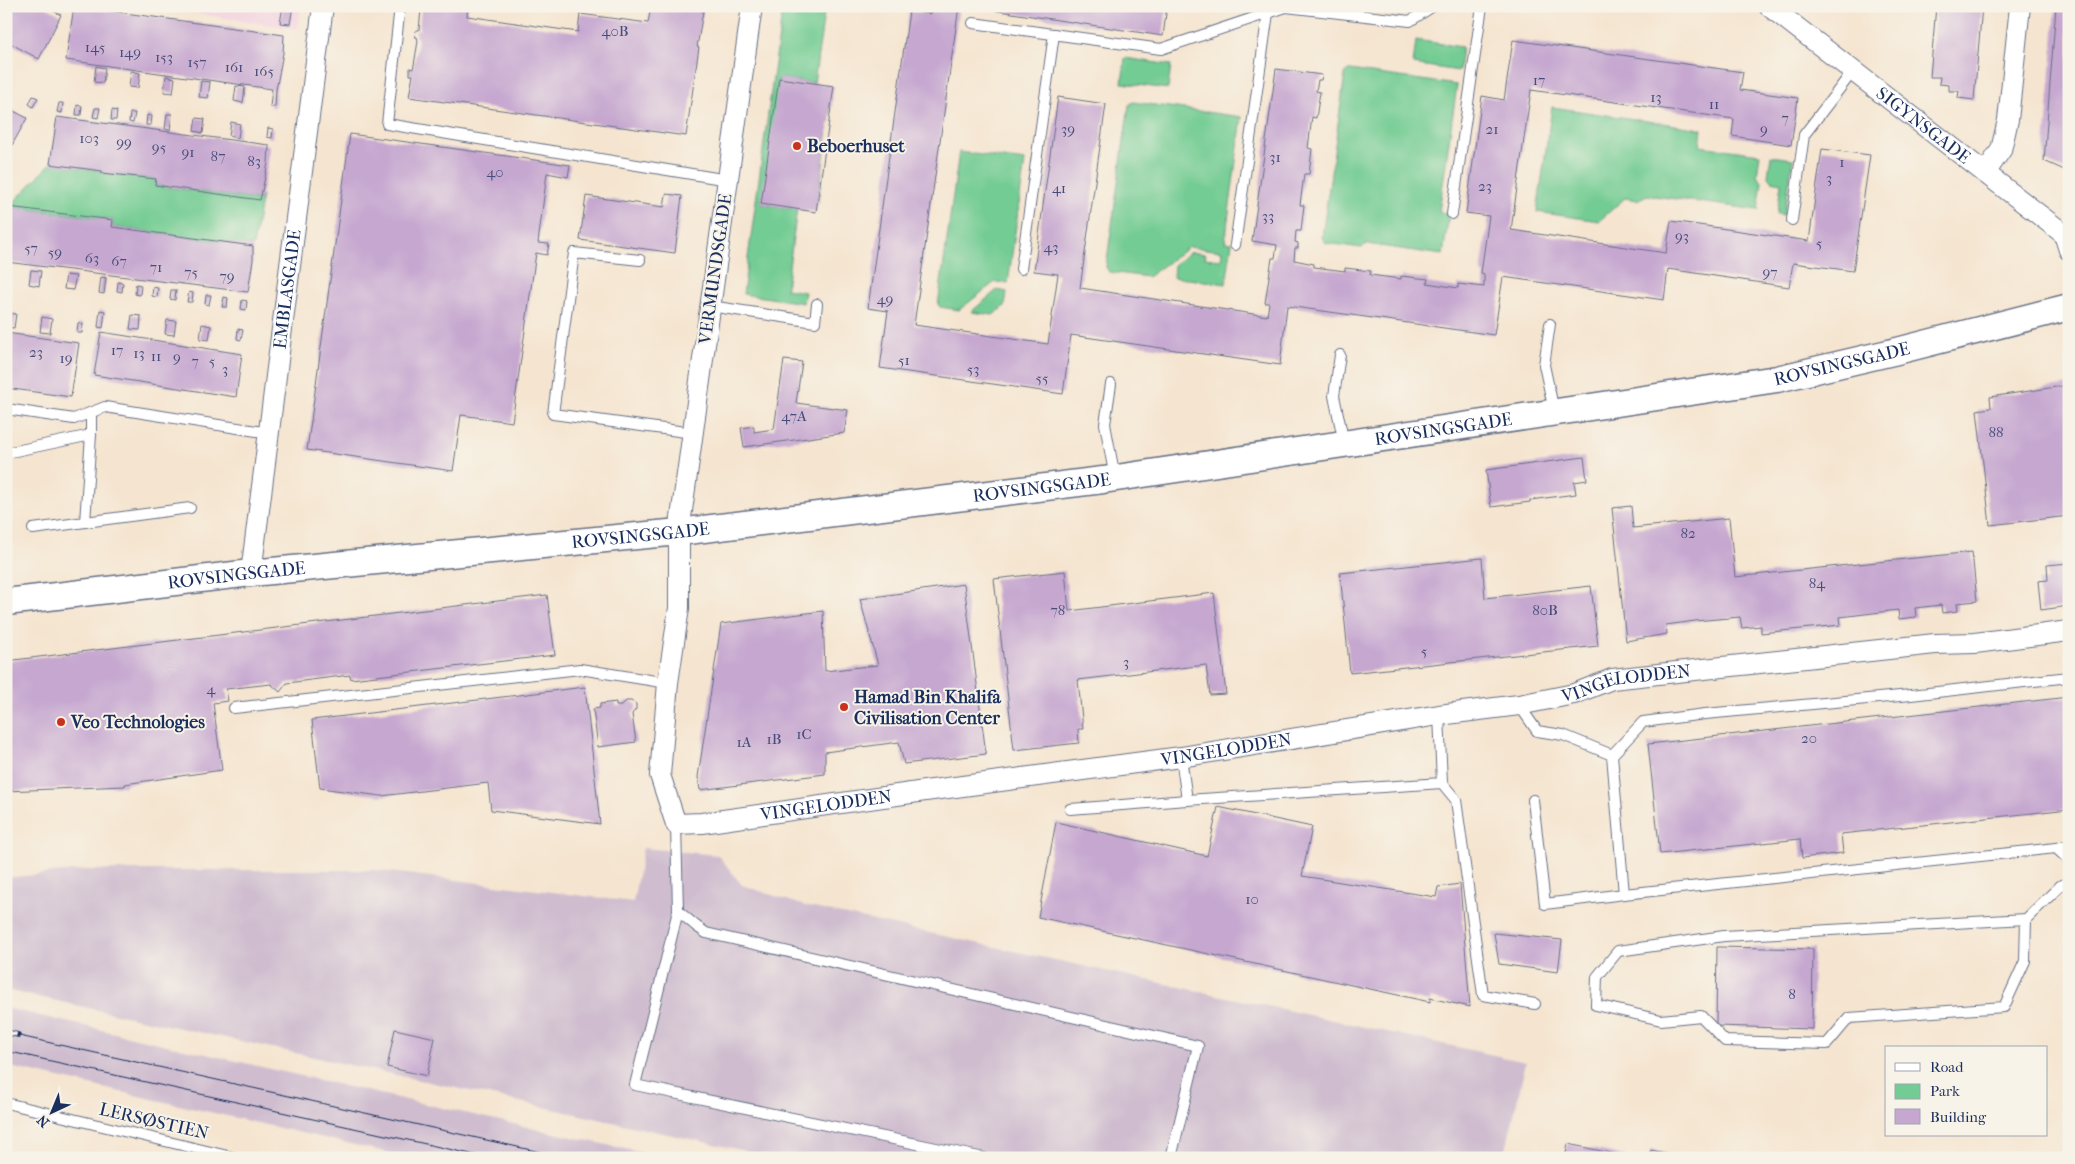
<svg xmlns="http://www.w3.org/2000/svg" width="2075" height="1164" viewBox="0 0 2075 1164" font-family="'IM FELL French Canon',serif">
	<rect width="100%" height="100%" fill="#f7f3e8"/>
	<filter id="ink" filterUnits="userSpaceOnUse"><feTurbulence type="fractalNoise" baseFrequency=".02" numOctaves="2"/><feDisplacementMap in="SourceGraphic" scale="10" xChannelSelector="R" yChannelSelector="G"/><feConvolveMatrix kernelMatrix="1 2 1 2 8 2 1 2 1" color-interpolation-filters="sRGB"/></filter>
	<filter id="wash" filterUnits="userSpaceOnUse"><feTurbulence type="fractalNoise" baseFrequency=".0096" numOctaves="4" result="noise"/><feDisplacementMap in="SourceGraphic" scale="20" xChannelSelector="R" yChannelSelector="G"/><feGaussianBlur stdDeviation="1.12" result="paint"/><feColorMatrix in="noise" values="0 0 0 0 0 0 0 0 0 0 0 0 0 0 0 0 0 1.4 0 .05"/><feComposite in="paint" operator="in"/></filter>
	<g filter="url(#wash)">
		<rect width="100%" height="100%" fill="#f5e5d0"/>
		<polygon fill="#f3cfe0" points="146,6 301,6 298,29"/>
		<g fill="#cfbdcf">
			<polygon points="643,848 718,855 742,885 805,906 1526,1062 1504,1158 778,1158 6,990 6,878 83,870 374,870 633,902"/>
			<polygon points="6,1008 349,1087 665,1158 412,1158 6,1066"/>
		</g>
		<g fill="#73cc93" stroke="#477e78">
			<polygon points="783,6 825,6 814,83 779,78 777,90 832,98 818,202 763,194 761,204 797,209 786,289 805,292 803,303 743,294"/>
			<polygon points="1416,40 1462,47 1459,71 1413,64"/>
			<polygon points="1125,58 1171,65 1168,89 1122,83"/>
			<polygon points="1350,70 1457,85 1439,212 1449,213 1443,255 1366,244 1362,248 1326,243 1322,237 1345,74"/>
			<polygon points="1133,102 1242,117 1225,242 1232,243 1226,284 1173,277 1174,265 1190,252 1206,254 1205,258 1221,260 1222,251 1189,247 1148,277 1109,272 1106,267 1129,105"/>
			<polygon points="1552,107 1702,129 1700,146 1760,154 1757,175 1762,182 1758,210 1647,195 1637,200 1625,198 1599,221 1537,212"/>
			<polygon points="959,152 1025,161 1008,283 995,282 959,310 940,307 938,305"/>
			<polygon points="1771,156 1793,159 1784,215 1777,214 1781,183 1772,181 1768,176"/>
			<polygon points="50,164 102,171 102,173 156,179 155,185 260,200 262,195 253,246 112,227 113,220 9,207"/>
			<polygon points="997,290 1007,292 1005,306 993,315 971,312"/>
		</g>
		<g id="blocks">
			<g fill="#c6a7d0">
				<polygon points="6,6 44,6 61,15 39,59 6,41"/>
				<polygon points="74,6 284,35 283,53 276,90 275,107 270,107 272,89 66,60"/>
				<polygon points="283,6 293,6 290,24 280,23"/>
				<polygon points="425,6 468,6 467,16 578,32 580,14 648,23 651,6 704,6 697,47 699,47 686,136 409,97 413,75 410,75 410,68 413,69 414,65 418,41 417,37 415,37 416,30 419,30 421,9 425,9"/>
				<polygon points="932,6 959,6 914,325 1048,344 1058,274 1034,271 1058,97 1106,104 1080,288 1267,316 1269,303 1265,303 1272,258 1275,258 1277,245 1252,241 1276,69 1322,75 1321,80 1318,80 1316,91 1320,92 1316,118 1312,117 1308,148 1312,149 1309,174 1304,174 1300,205 1304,205 1301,231 1296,231 1295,242 1298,243 1298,248 1295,248 1294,260 1314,264 1314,267 1345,271 1345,268 1371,271 1370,275 1401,279 1401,276 1428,279 1427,283 1458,288 1458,284 1484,287 1484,274 1481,273 1489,216 1466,213 1482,96 1504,100 1513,40 1743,72 1740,90 1798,98 1791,145 1732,136 1734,119 1531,90 1511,230 1666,253 1671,221 1809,241 1822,149 1870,155 1853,271 1793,263 1789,287 1668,269 1664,300 1503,277 1494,335 1287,306 1280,365 1071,335 1063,394 880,368 888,311 868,308 909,11 931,14"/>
				<polygon points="966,6 1167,6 1163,36"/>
				<polygon points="1936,6 1982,6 1974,100 1958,98 1959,91 1949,91 1949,85 1939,84 1940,77 1930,77"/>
				<polygon points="2056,6 2069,6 2069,172 2044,161"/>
				<polygon points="96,66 105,68 103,83 94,82"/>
				<polygon points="131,71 140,73 138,88 129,87"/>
				<polygon points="166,76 175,78 173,93 164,92"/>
				<polygon points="779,78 834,86 816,212 761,204"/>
				<polygon points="201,81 210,82 208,98 199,97"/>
				<polygon points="236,86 245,87 243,103 234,101"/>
				<polygon points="33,96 38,98 33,107 29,104"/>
				<polygon points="59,103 63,103 62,113 57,112"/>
				<polygon points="77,105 82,106 81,115 76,115"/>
				<polygon points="6,107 27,118 6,156"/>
				<polygon points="95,108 100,108 98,118 93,117"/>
				<polygon points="112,110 117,111 116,120 111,120"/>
				<polygon points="130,113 135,113 133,123 129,122"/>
				<polygon points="167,114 172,114 170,130 165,129"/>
				<polygon points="147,115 152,116 151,125 146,125"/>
				<polygon points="57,117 269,145 268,163 260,200 155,185 156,179 102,173 102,171 50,164"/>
				<polygon points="196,118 205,119 203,133 194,131"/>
				<polygon points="231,122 240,124 238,138 229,136"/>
				<polygon points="268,128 273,129 272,138 267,137"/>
				<polygon points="350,134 570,165 568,177 547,173 538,243 549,244 547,255 536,253 512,422 461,415 453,471 307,450"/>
				<polygon points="666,194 682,196 675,253 580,240 586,196 664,207"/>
				<polygon points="9,207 113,220 112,227 253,246 253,260 248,292 6,262 6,220"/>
				<polygon points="31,270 41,271 39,286 29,284"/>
				<polygon points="66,275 76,276 73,290 64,289"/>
				<polygon points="101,277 106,278 104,294 99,293"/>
				<polygon points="118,282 123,283 122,292 117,291"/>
				<polygon points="136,284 141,285 140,295 135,294"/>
				<polygon points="153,287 158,288 157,297 152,296"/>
				<polygon points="171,290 176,290 175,300 170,299"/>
				<polygon points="189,292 193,293 192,302 187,302"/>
				<polygon points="206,295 211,295 209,305 205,304"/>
				<polygon points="224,297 228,298 227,307 222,307"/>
				<polygon points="242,300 247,301 246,310 241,309"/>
				<polygon points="100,310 105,311 103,328 98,327"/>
				<polygon points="7,313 16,314 14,328 6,327"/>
				<polygon points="132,315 141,316 140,330 130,329"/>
				<polygon points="42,317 52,319 50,333 40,332"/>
				<polygon points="167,320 176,321 174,335 165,334"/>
				<polygon points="78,323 83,324 82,333 77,333"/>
				<polygon points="202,324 211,326 209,340 200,339"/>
				<polygon points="238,329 243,330 241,340 237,339"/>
				<polygon points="101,332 242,354 236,397 94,375"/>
				<polygon points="6,333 79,343 71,397 6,388"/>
				<polygon points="784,360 802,362 796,403 848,410 844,433 744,447 741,428 754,426 754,432 774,429"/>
				<polygon points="2069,385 2069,516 1990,525 1977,410 1991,408 1990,397"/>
				<polygon points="1584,457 1587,480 1574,482 1576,494 1530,500 1530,502 1491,507 1486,470"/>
				<polygon points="1631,506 1633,528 1729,518 1735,577 1972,552 1977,601 1957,603 1958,611 1942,613 1941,605 1915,608 1916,617 1899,619 1898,610 1840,617 1841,625 1761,633 1761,626 1742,628 1740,617 1695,621 1666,625 1667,634 1626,641 1612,508"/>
				<polygon points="1482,558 1485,598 1591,586 1598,646 1350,673 1340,573"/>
				<polygon points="2069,563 2069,606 2041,610 2038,581 2048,580 2047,565"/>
				<polygon points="1065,571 1069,611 1214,593 1226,694 1210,695 1206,665 1078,680 1083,729 1078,729 1079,743 1014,750 994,579"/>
				<polygon points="964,584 986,754 904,764 899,742 825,752 825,774 700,790 698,777 721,624 823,611 825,671 878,665 860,599"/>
				<polygon points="547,595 555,655 351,679 350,675 287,683 280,692 271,684 226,689 228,701 213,703 222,770 125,784 125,786 6,791 6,661"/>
				<polygon points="585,687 600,824 491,810 488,783 381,796 320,788 312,720"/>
				<polygon points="2069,697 2069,809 1841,834 1843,853 1802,858 1800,839 1660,854 1648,744"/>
				<polygon points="626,701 631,701 636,704 636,709 632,714 636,742 598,747 593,709 600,708 600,704 616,702 616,706 621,706"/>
				<polygon points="1218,807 1312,827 1302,876 1436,897 1438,887 1460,884 1470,1007 1430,998 1430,1002 1038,917 1056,822 1207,856"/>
				<polygon points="1494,933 1562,940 1558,972 1499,964"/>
				<polygon points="1717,947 1813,949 1812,1029 1716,1026"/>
				<polygon points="395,1029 435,1038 427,1076 387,1067"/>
				<polygon points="1568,1144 1625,1156 1625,1158 1565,1158"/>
				<polygon points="1651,1150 1683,1157 1683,1158 1649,1158"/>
			</g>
		</g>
	</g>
	<g filter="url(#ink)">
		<use href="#blocks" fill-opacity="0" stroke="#676f86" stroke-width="1"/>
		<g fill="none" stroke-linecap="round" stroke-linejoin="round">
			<g stroke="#676f86" stroke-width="12">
				<g id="service">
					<polyline points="400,6 387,124 728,180"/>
					<polyline points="973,23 1161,49 1286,7 1410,21 1433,6"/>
					<polyline points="1452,214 1482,6"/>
					<polyline points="1792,220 1804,135 1853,71"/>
					<polyline points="1235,245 1268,13"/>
					<polyline points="640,260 574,253 553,414 693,433"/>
					<polyline points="1021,269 1054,34"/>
					<polyline points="710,306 815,322 817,304"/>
					<polyline points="1550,324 1544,365 1554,411"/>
					<polyline points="1340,355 1334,396 1344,443"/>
					<polyline points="1111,384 1105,424 1115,478"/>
					<polyline points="6,409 74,419 105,407 269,433"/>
					<polyline points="91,413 91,435"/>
					<polyline points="6,453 91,435 85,522"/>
					<polyline points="33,529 190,508"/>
					<polyline points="1519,705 1537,731 1563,735 1612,755 1624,894 1545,904 1533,800"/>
					<polyline points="234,708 580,669 668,683"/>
					<polyline points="1612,755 1643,722 1705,714 1911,695 2069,677"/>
					<polyline points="1181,757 1187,800 1442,783 1439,715"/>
					<polyline points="1442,783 1456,800 1483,995 1535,1004"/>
					<polyline points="1070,809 1187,800"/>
					<polyline points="676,824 678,911 635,1085 984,1158"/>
					<polyline points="2056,848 2069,845"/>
					<polyline points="1624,894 2056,848 2069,860"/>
					<polyline points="678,911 696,926 706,933 1198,1046 1171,1158"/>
					<polyline points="2026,919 2025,961 2004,1007 1849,1018 1827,1044 1725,1041 1701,1016 1661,1020 1596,1005 1597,977 1618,951 1724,936 2026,919 2060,886 2069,882"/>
					<polyline points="6,1103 236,1158"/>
				</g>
			</g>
			<g stroke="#676f86" stroke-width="22">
				<g id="minor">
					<path id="s1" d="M752,6L679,532V608L668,683L660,775L676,824L702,823L925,791L1181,757L1439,715L1519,705L1574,694L1612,679L1935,644L1975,643L2069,631"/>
					<path id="s2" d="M1769,6L2064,234L2069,250"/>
					<polyline points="1985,173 2001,150 2008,120 2020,6"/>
					<path id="s3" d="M251,573L323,6"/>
				</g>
			</g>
			<g stroke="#676f86" stroke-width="29">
				<g id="tertiary">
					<path id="s4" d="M6,602L251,573L679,532L1103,480L1777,379L1897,351L2069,307"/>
				</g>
			</g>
			<use href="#service" stroke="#fff" stroke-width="10"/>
			<use href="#minor" stroke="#fff" stroke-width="20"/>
			<use href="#tertiary" stroke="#fff" stroke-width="26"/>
			<g stroke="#1b2f5e" stroke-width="1">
				<polyline points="6,1033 567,1158"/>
				<polyline points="6,1051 489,1158"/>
			</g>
			<g stroke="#1b2f5e" stroke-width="5.5">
				<polyline id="rail" points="6,1032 18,1035"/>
			</g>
			<use href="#rail" stroke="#f7f3e8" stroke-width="4" stroke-dasharray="11" stroke-linecap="butt"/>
		</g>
	</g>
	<g fill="#c8321e" stroke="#f7f3e8" stroke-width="2">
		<circle cx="797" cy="146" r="5"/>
		<circle cx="844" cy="707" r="5"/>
		<circle cx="61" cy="722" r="5"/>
	</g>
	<g text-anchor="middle" stroke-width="4" stroke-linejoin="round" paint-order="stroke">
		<g font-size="15" fill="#464d7a">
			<text x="615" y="36">40B</text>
			<text x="95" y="52">145</text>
			<text x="130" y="57">149</text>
			<text x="164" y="62">153</text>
			<text x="197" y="67">157</text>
			<text x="234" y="72">161</text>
			<text x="264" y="76">165</text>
			<text x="1539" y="85">17</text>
			<text x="1656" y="102">13</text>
			<text x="1714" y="109">11</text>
			<text x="1785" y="123">7</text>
			<text x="1068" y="134">39</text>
			<text x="1492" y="134">21</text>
			<text x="1764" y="134">9</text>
			<text x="89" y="143">103</text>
			<text x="124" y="147">99</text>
			<text x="159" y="152">95</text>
			<text x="188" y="157">91</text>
			<text x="218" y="161">87</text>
			<text x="1275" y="162">31</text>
			<text x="254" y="166">83</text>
			<text x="1842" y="167">1</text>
			<text x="495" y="177">40</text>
			<text x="1829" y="183">3</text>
			<text x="1485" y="191">23</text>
			<text x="1059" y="193">41</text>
			<text x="1268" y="221">33</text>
			<text x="1682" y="241">93</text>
			<text x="1819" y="248">5</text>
			<text x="1051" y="252">43</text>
			<text x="31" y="253">57</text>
			<text x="55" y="257">59</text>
			<text x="92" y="263">63</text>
			<text x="119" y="266">67</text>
			<text x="156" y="272">71</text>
			<text x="191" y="277">75</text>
			<text x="1770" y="277">97</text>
			<text x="227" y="281">79</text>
			<text x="885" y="304">49</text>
			<text x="117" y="355">17</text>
			<text x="36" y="357">23</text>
			<text x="139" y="358">13</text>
			<text x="156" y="361">11</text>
			<text x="177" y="362">9</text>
			<text x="66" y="363">19</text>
			<text x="904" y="365">51</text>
			<text x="195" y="366">7</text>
			<text x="212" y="366">5</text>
			<text x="225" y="374">3</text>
			<text x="973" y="374">53</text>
			<text x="1042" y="383">55</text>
			<text x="794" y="421">47A</text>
			<text x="1996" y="437">88</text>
			<text x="1688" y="538">82</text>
			<text x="1817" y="588">84</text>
			<text x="1058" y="615">78</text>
			<text x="1545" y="615">80B</text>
			<text x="1424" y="656">5</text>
			<text x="1126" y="667">3</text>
			<text x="211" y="694">4</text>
			<text x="804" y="739">1C</text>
			<text x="1809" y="743">20</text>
			<text x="774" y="744">1B</text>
			<text x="744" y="747">1A</text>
			<text x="1252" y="904">10</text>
			<text x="1792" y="999">8</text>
		</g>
		<g font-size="18" fill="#1b2f5e" stroke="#f7f3e8">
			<text dy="6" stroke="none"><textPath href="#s2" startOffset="195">SIGYNSGADE</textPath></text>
			<text transform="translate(715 269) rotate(-82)" y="6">VERMUNDSGADE</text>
			<text dy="6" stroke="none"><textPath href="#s3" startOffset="286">EMBLASGADE</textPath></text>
			<text dy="6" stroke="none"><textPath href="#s4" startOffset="1852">ROVSINGSGADE</textPath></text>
			<text dy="6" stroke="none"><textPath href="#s4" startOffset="1448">ROVSINGSGADE</textPath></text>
			<text dy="6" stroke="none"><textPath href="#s4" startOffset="1042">ROVSINGSGADE</textPath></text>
			<text dy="6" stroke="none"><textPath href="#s4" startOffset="638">ROVSINGSGADE</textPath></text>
			<text dy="6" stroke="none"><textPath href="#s4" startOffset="232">ROVSINGSGADE</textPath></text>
			<text dy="6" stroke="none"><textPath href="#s1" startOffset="1788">VINGELODDEN</textPath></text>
			<text dy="6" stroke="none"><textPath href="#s1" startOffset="1382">VINGELODDEN</textPath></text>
			<text dy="6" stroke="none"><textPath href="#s1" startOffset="978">VINGELODDEN</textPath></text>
			<text transform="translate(154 1121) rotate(13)" y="6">LERSØSTIEN</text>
		</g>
		<g font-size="18" font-weight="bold" fill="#1b2f5e" stroke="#f7f3e8" text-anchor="start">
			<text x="807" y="152">Beboerhuset</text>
			<text x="854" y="703">Hamad Bin Khalifa<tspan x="854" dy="21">Civilisation Center</tspan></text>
			<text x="71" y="728">Veo Technologies</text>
		</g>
	</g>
	<rect width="2075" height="1164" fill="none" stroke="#f7f3e8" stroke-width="25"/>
	<rect x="1885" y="1046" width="162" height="90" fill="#f7f3e8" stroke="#9fa5b1"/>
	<rect x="1895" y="1063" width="25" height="8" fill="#ffffff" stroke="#9fa5b1"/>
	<text x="1930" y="1072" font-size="15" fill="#1b2f5e">Road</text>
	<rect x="1895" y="1084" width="25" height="15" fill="#73cc93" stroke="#9fa5b1"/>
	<text x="1930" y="1096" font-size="15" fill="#1b2f5e">Park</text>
	<rect x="1895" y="1109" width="25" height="15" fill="#c6a7d0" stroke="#9fa5b1"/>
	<text x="1930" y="1122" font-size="15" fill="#1b2f5e">Building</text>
	<g transform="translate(52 1112) rotate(224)" stroke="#f7f3e8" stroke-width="4" paint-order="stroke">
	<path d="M0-4L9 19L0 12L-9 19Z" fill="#1b2f5e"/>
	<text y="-8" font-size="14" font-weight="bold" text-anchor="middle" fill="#1b2f5e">N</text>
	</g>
</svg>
